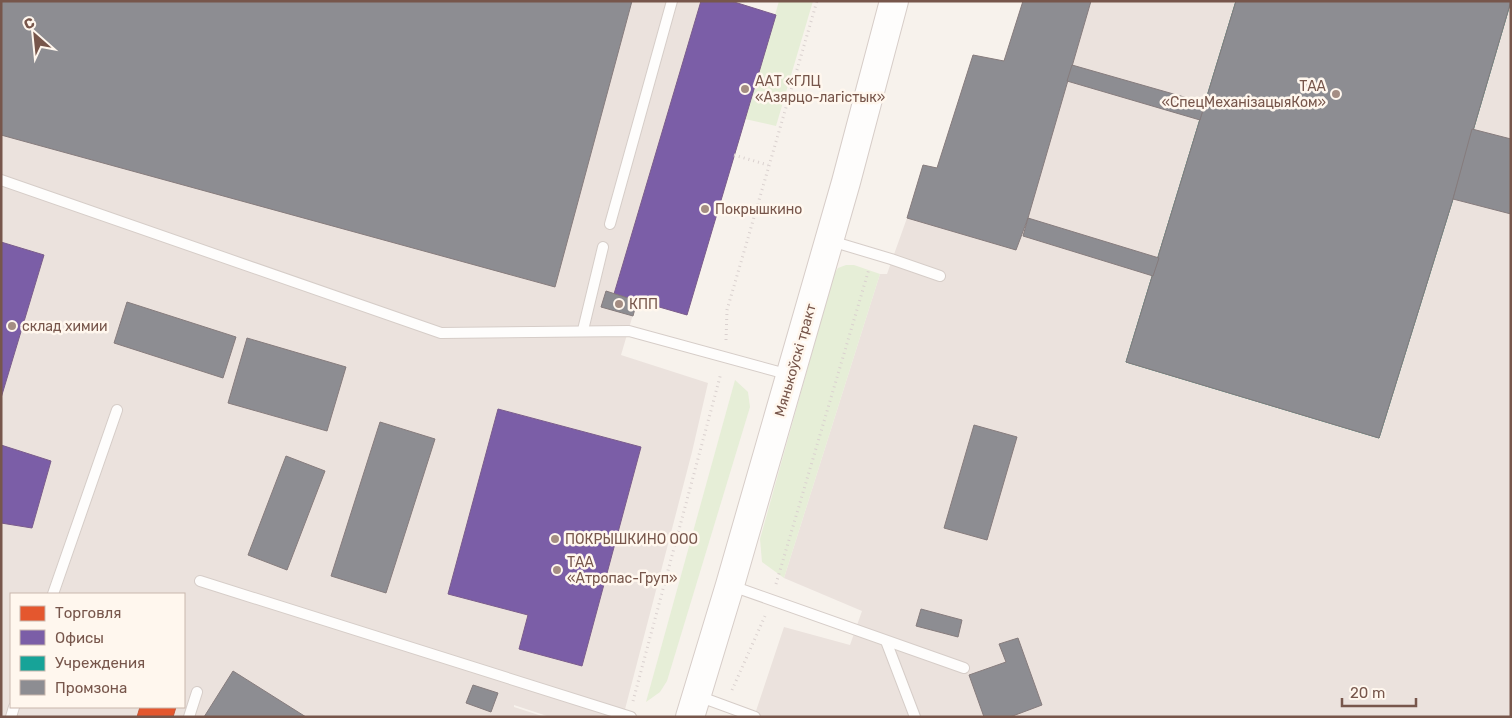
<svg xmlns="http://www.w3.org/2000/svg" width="1512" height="718" viewBox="0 0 1512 718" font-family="Rubik,sans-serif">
	<rect width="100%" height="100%" fill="#f7f2ec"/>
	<g fill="#ebe2dd" fill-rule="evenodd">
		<path d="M1,1H731L776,15L687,315L637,301L621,355L708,383L692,452L623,717H550L514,705V707L545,717H1ZM11,594H184V707H11Z"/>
		<polygon points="1023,1 1511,1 1511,717 754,717 784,627 850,645 862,611 784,578 880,274 887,274 907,218 923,165 937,168 973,55 1004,61"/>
	</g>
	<g fill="#e6eed7">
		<polygon points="779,1 813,1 776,126 745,119"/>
		<polygon points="846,265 854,265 880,274 784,578 762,562 760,539 834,274 838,268"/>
		<polygon points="735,380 748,392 750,407 667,681 660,692 646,702"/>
	</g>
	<polygon fill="#e4572e" stroke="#c35737" points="140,707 176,707 173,717 137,717"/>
	<g fill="#7b5ea7" stroke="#7a5c8b">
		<polygon points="701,1 731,1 776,15 687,315 614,294"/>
		<polygon points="1,242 44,255 1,398"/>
		<polygon points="498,409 641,447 582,666 519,649 528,615 448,594"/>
		<polygon points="1,445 51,461 32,528 1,523"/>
	</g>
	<polygon fill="#17a398" stroke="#348c81" points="1236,1 1511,1 1453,199 1379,438 1126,362"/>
	<g fill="#8d8d92" stroke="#867c7d">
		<polygon points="1,1 632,1 555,287 1,135"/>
		<polygon points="1023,1 1091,1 1028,218 1016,250 907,218 923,165 937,168 973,55 1004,61"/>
		<polygon points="1236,1 1511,1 1453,199 1379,438 1126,362"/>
		<polygon points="1072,65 1205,103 1200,120 1067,81"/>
		<polygon points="1472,129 1511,139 1511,214 1453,199"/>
		<polygon points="1028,218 1159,258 1153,276 1023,236"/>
		<polygon points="606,291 637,301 633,316 601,307"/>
		<polygon points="127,302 236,337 223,378 114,343"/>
		<polygon points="247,338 346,367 327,431 228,403"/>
		<polygon points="380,422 435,439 386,593 331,576"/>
		<polygon points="974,425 1017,437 987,540 944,528"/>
		<polygon points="286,456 325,471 287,570 248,555"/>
		<polygon points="921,609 962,620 958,637 916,626"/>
		<polygon points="1018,638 1042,705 1010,717 984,717 969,675 1006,662 999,644"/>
		<polygon points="233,671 306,717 204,717"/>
		<polygon points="473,685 498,693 491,712 466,703"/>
	</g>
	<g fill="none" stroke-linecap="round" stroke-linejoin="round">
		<g stroke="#d6cdc8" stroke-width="12">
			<g id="lane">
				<polyline points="1,180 441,333 629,331 790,375"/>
				<polyline points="610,224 672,1"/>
				<polyline points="831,241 891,259 940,276"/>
				<polyline points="583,330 603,247"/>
				<polyline points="200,581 631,717"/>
				<polyline points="732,586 964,668"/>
				<polyline points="53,594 117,410"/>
				<polyline points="886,641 915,717"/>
				<polyline points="698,696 755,717"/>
				<polyline points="11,717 14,707"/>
				<polyline points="189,717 197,692"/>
			</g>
		</g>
		<g stroke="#d7cdc8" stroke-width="30">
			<polyline id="secondary" points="690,717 730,585 846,182 894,1"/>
		</g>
		<g stroke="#dad1cf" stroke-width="3" stroke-dasharray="1 4" stroke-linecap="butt">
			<polyline points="734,155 768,165"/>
			<polyline points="726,340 727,310 817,1"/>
			<polyline points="776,584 869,269"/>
			<polyline points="732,690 765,616"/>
			<polyline points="633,701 721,373"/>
		</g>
		<use href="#lane" stroke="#fefdfc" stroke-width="10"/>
		<use href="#secondary" stroke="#fefdfc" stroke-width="28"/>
	</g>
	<g fill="#a48d83" stroke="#fff7ee" stroke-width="2">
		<circle cx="745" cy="89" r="5"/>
		<circle cx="1336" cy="94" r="5"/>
		<circle cx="705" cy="209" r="5"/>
		<circle cx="619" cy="304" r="5"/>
		<circle cx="12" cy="326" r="5"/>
		<circle cx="555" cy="539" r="5"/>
		<circle cx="557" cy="570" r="5"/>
	</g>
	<g text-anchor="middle" stroke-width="5" stroke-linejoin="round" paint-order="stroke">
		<g font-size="14" fill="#77564b" stroke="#fff7ee" text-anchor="start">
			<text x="755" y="86">ААТ «ГЛЦ<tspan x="755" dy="16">«Азярцо-лагістык»</tspan></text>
			<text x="1326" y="91" text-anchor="end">ТАА<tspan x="1326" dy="16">«СпецМеханізацыяКом»</tspan></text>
			<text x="715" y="214">Покрышкино</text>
			<text x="629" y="309">КПП</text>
			<text x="22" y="331">склад химии</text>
			<text x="565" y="544">ПОКРЫШКИНО ООО</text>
			<text x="567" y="567">ТАА<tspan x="567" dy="16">«Атропас-Груп»</tspan></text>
		</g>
		<g font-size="14" fill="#77564b" stroke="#fff7ee">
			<text transform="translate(795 360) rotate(-74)" y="5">Мянькоўскі тракт</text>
		</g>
	</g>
	<rect width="1512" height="718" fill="none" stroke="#77564b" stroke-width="5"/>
	<rect x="10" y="593" width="175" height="115" fill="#fff7ee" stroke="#c9b7ad"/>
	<rect x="20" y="606" width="25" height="15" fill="#e4572e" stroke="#c9b7ad"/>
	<text x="55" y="618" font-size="15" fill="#77564b">Торговля</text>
	<rect x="20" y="630" width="25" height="15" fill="#7b5ea7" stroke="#c9b7ad"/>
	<text x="55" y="643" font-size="15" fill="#77564b">Офисы</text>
	<rect x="20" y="656" width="25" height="15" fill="#17a398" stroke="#c9b7ad"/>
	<text x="55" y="668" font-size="15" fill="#77564b">Учреждения</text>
	<rect x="20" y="680" width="25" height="15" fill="#8d8d92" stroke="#c9b7ad"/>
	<text x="55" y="693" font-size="15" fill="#77564b">Промзона</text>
	<g transform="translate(35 35) rotate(333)" stroke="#fff7ee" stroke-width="4" paint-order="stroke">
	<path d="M0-4L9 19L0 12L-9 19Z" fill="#77564b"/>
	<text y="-8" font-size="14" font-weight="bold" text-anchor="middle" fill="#77564b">С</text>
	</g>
	<path d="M1342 698v8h74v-8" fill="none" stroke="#77564b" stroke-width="2.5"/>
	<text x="1350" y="698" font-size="15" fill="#77564b" stroke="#fff7ee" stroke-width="4" paint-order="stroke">20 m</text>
</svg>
